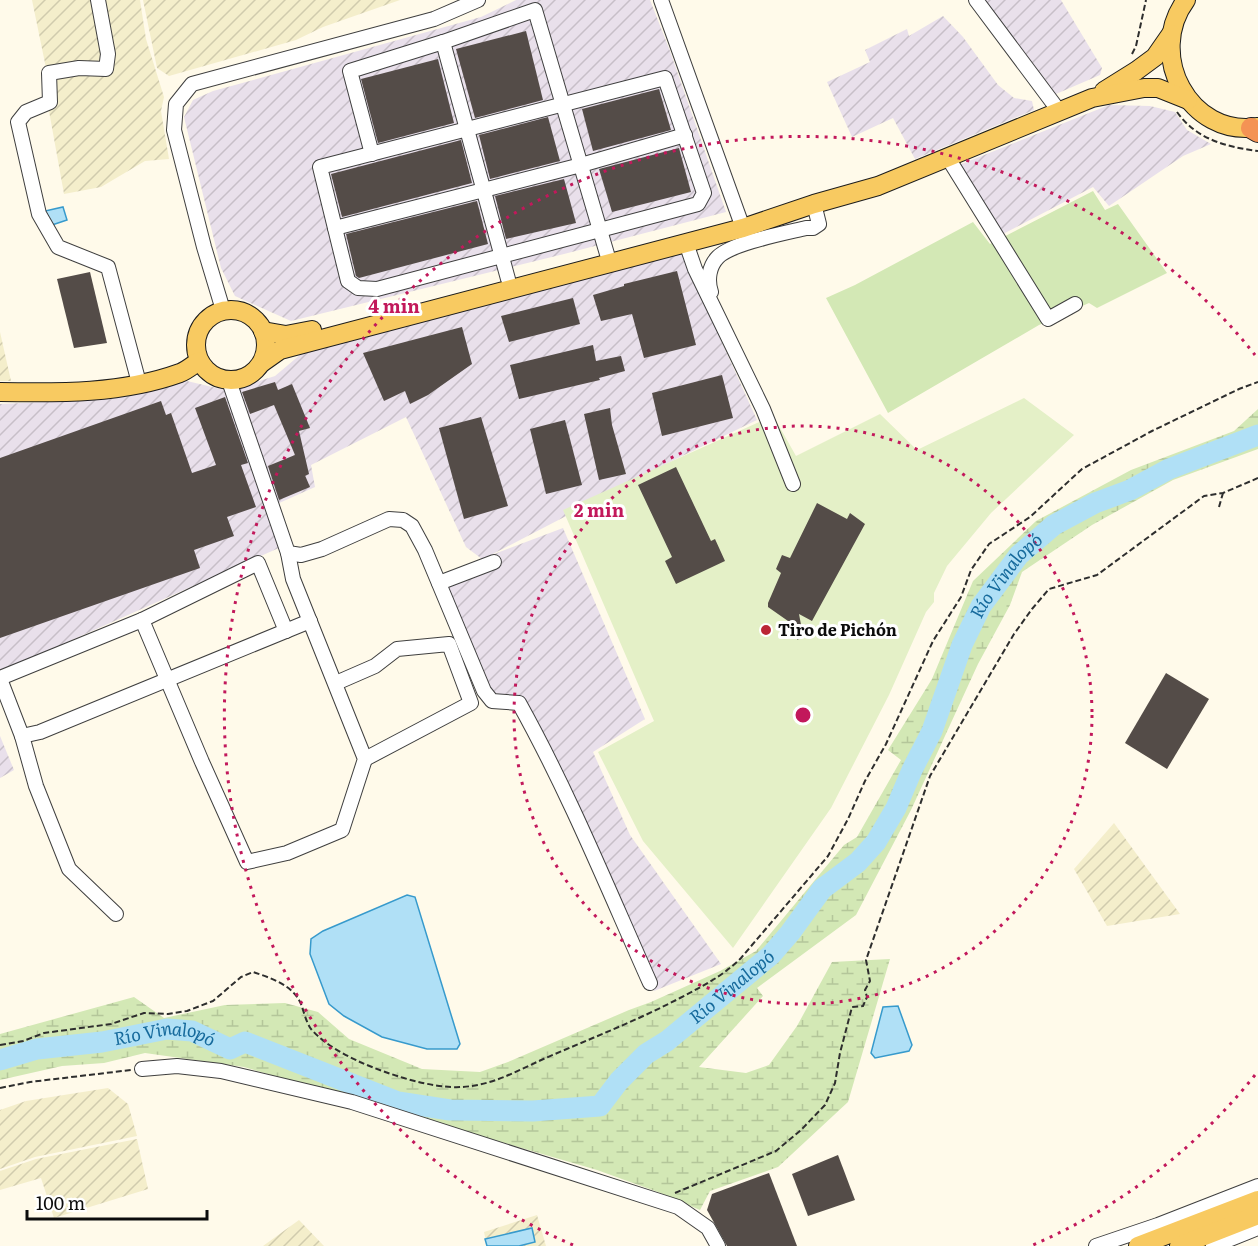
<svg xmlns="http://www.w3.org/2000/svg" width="1258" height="1246" viewBox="0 0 1258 1246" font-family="Literata,serif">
	<defs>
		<pattern id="industrial-furrows" width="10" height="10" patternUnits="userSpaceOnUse" patternTransform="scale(1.5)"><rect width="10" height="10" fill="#e9e0eb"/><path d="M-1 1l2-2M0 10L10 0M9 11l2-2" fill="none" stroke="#c7bfc8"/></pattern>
		<pattern id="farmland-furrows" width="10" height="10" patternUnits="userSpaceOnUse" patternTransform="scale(1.5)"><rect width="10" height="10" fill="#f4eecb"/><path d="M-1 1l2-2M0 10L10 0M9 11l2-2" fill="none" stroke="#d0cbad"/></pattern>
		<pattern id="wetland-marsh" width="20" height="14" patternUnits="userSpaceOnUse" patternTransform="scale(1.5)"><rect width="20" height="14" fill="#d3e8b5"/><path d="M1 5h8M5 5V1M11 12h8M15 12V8" fill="none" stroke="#b4c69a"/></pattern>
	</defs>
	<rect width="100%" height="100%" fill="#fffaea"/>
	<g fill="url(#industrial-furrows)">
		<polygon points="516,0 650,0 670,51 726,212 564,254 291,321 235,296 221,268 184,117 193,100 213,91 481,17"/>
		<polygon points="985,0 1061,0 1102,68 1100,75 1056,94"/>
		<polygon points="943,16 963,37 998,85 1014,98 1032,101 1034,110 915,159 893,118 852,137 827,82 870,62 865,50 907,29 909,36"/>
		<polygon points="1109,105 1150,106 1175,112 1187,130 1211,144 1183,156 1109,206 1093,187 1003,234 959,165"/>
		<polygon points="681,252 757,420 676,459 489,556 563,528 645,719 593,752 630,835 721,964 654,991 615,889 525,701 491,692 442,576 482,559 466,547 406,417 311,465 315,487 277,504 235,389 275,376 307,349"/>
		<polygon points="187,381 225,390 281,547 0,672 0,404 68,401 131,396"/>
		<polygon points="0,736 14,770 0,778"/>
	</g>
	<g fill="url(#farmland-furrows)">
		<polygon points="32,0 140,0 146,39 164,97 161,111 169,159 145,161 101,187 64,194 49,111 46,68"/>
		<polygon points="143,0 400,0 323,27 296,40 169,76 157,68"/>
		<polygon points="0,332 11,381 0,381"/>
		<polygon points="1114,823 1180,914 1107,926 1074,869"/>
		<polygon points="108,1088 128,1104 137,1136 35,1157 0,1169 0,1110 26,1101"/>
		<polygon points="137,1139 148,1189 54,1218 41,1178 0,1190 0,1171 36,1159"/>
		<polygon points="537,1215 546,1246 487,1246 484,1232"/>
		<polygon points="299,1220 324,1246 263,1246"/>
	</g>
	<polygon fill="url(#wetland-marsh)" points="1258,409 1258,449 1173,480 1092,525 1022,572 1010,605 978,664 911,810 856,915 757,988 763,996 699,1067 746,1073 769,1065 797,1026 832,962 890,959 848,1102 778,1167 710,1191 700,1210 658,1192 597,1170 244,1067 145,1053 104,1063 62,1066 0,1080 0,1034 134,997 164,1018 225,1005 285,1003 318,1012 349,1039 422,1069 480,1072 508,1062 629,1010 651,1002 720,971 756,951 844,845 857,837 901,760 888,750 932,679 973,581 1036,521 1131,470 1234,431"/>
	<polygon fill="#d3e8b5" points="1093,191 1105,210 1118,204 1167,273 1097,308 1089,303 1039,325 888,413 826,298 855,285 973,222 990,244"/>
	<polygon fill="#e4f0c7" points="1024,398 1074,435 991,513 947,566 934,593 934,602 926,612 889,695 831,808 733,948 643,841 598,752 654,721 563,510 757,423 774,417 796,456 880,414 917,450"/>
	<g fill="#b0e0f6" stroke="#379acc" stroke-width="1.5">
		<polygon points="63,207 67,220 49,226 45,211"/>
		<polygon points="407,895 415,897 460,1044 457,1049 427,1049 382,1037 344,1016 329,1004 310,954 311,939 323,931"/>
		<polygon points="898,1006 912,1045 909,1051 875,1058 871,1053 883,1007"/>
		<polygon points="532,1228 535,1242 519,1246 487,1246 485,1239"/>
	</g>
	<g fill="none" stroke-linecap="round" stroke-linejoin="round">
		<path stroke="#b0e0f6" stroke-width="21" id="s1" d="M0,1060L37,1049L102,1042L167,1029L192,1031L230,1049L245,1042L398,1102L450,1110L533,1111L600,1106L619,1081L646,1054L667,1041L771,955L790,933L822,889L858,862L876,842L896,808L912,770L932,731L962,645L981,606L1019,555L1054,525L1095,503L1130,490L1169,469L1258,435"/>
	</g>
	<g fill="#544c48">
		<polygon points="526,31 543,100 475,118 456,49"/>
		<polygon points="438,59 454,123 378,143 361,79"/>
		<polygon points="659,89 671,130 593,151 582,109"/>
		<polygon points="548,117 560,161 490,179 479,135"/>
		<polygon points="461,140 472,183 342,217 331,174"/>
		<polygon points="679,148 691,192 612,212 599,169"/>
		<polygon points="564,179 576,223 506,239 495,196"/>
		<polygon points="477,201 488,244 359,278 356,276 346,234"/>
		<polygon points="677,271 696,345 644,358 632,314 601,321 593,295 624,286 624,284"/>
		<polygon points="90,272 107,343 74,348 57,279"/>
		<polygon points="573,298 580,324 509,342 501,316"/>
		<polygon points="462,327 472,364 428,395 410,404 405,391 384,401 363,353"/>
		<polygon points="593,345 596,361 621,356 625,371 599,378 600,380 519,399 510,365"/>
		<polygon points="722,375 733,418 662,436 652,393"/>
		<polygon points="275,382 278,390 292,384 310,428 299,431 309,474 305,476 304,473 310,487 279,500 268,466 295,455 274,405 250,414 242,392"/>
		<polygon points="225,397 248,463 241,465 256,507 227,517 234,536 194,550 200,568 0,638 0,458 161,401 166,415 171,413 192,473 216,465 195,408"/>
		<polygon points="610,408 612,425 626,474 599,480 584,414"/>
		<polygon points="481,417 508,506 464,519 439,428"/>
		<polygon points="565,420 582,485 546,494 530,429"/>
		<polygon points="676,467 711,541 715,539 725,561 676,584 665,561 672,557 638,485"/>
		<polygon points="817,503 847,519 850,513 865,524 812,621 799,614 802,630 798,640 790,632 788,621 768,607 768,603 781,573 776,569 782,555 790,558"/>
		<polygon points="1166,673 1209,699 1167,769 1125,743"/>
		<polygon points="838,1155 855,1200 808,1216 792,1174"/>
		<polygon points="769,1173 797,1246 727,1246 707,1210 712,1194"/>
	</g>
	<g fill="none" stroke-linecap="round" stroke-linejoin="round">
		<g stroke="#3f3f3f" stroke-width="16">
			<g id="minor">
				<polyline points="98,0 108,54 106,69 79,68 49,73 50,102 26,112 18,122 39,214 58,247 108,267 139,383"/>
				<polyline points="661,0 743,228"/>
				<polyline points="976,0 1059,111"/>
				<polyline points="443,42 508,279"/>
				<polygon points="665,78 704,193 698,204 377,289 358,288 348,281 320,167"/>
				<polyline points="372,154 350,71 443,42 535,10 607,254"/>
				<polyline points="948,158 1048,319 1075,304"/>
				<polyline points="335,228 581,165 685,135"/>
				<polyline points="686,243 695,269 763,409 793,484"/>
				<path d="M711,292C707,280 709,266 718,257C732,243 785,233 806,228H813L819,224L814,204"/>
				<polyline points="223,310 204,247 174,130 176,104 192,84 434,19 478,0"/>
				<path d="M229,381L288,553L301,555L322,549L389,519L403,520L412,526L425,550L484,691L492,701L519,703C569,793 608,889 650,983"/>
				<polyline points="439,583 494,562"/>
				<polyline points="142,620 202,762 247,862 287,853 342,830 365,759 293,579 288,553"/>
				<polyline points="0,678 142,620 258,563 286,631"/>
				<polyline points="0,679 22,736"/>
				<polyline points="336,683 375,666 397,649 449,644 471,703 365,759"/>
				<polyline points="116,914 69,869 36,786 22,736 40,732 310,621"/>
				<polyline points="142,1069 177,1066 221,1071 352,1102 678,1207 708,1228 718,1246"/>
				<polyline points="1096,1246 1158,1225 1258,1186"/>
				<polyline points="1213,1246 1258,1228"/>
			</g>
		</g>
		<g stroke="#1d1d1d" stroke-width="20">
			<g id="major">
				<path d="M1186,0C1146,54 1189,138 1258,127"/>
				<polyline points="1104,91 1136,71 1155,57 1171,34"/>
				<circle cx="231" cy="345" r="35"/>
				<polyline points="263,331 286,335 312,330"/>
				<polyline points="263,362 280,350 743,228 814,204 878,186 1092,98 1144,88 1158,88 1188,100"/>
				<path d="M0,392C60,393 122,394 180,373C186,371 193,365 199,361"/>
				<polyline points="1138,1246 1258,1200"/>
				<polyline points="1179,1246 1258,1215"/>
			</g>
		</g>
		<g stroke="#1d1d1d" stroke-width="22">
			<polyline id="highway" points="1251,128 1258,132"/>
		</g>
		<g stroke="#2e2e2e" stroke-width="2" stroke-dasharray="6 3" stroke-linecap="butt">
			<polyline points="1132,54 1136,46 1146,0"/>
			<path d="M1177,112C1196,139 1226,147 1258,151"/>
			<polyline points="1219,507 1223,493"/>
			<path d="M0,1045L23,1041L44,1033L111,1024L144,1013L168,1014L187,1011L213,1001L241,977L253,972C271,978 293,985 301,1004C304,1012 306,1022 311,1029C324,1044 343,1054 360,1062C387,1074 432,1089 462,1087C497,1085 523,1067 555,1054C597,1036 640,1019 680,998C703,986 723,976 741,958L828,856L848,819L865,781L886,744L933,641L961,597L971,570L989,544L1030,517L1082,469L1152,431L1239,389L1258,382"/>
			<polyline points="0,1088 30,1082 131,1070"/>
			<polyline points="675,1193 776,1151 801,1130 825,1105 835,1083 840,1053 852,1007 863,1006 867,997 865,990 870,981 866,960 930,776 1014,634 1032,609 1049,589 1097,575 1204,496 1223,493 1258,478"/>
		</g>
		<use href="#minor" stroke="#fff" stroke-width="14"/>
		<use href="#major" stroke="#f8ca61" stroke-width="18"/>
		<use href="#highway" stroke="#f49354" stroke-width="20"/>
	</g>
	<g fill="none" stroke="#c2185b" stroke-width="3" stroke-dasharray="3 6">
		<circle cx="803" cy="715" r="289"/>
		<path d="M1255 1075A578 578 0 0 1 1033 1245M573 1245A578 578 0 1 1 1255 355"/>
	</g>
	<circle fill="#bb2535" stroke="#fff" stroke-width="2" cx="766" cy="630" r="6"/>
	<g text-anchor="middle" stroke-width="6" stroke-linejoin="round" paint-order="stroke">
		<g font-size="16" font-weight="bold" fill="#0c0c0c" stroke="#fff" text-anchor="start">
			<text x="778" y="636">Tiro de Pichón</text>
		</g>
		<g font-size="18" font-style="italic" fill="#166a9c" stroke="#fff">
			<text dy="6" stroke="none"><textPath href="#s1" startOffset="1304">Río Vinalopó</textPath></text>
			<text dy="6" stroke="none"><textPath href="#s1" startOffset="800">Río Vinalopó</textPath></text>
			<text dy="6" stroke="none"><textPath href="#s1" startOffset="168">Río Vinalopó</textPath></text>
		</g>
	</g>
	<circle cx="803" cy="715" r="9" fill="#c2185b" stroke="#fff" stroke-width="3"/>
	<g font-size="18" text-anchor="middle" font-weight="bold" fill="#c2185b" stroke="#fff" stroke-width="6" stroke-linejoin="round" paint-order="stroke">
		<text x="394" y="313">4 min</text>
		<text x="599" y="517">2 min</text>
	</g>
	<path d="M27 1210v9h180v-9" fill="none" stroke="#0c0c0c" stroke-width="3"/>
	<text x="36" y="1210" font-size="18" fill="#0c0c0c" stroke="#ffffff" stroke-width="4.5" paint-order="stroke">100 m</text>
</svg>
